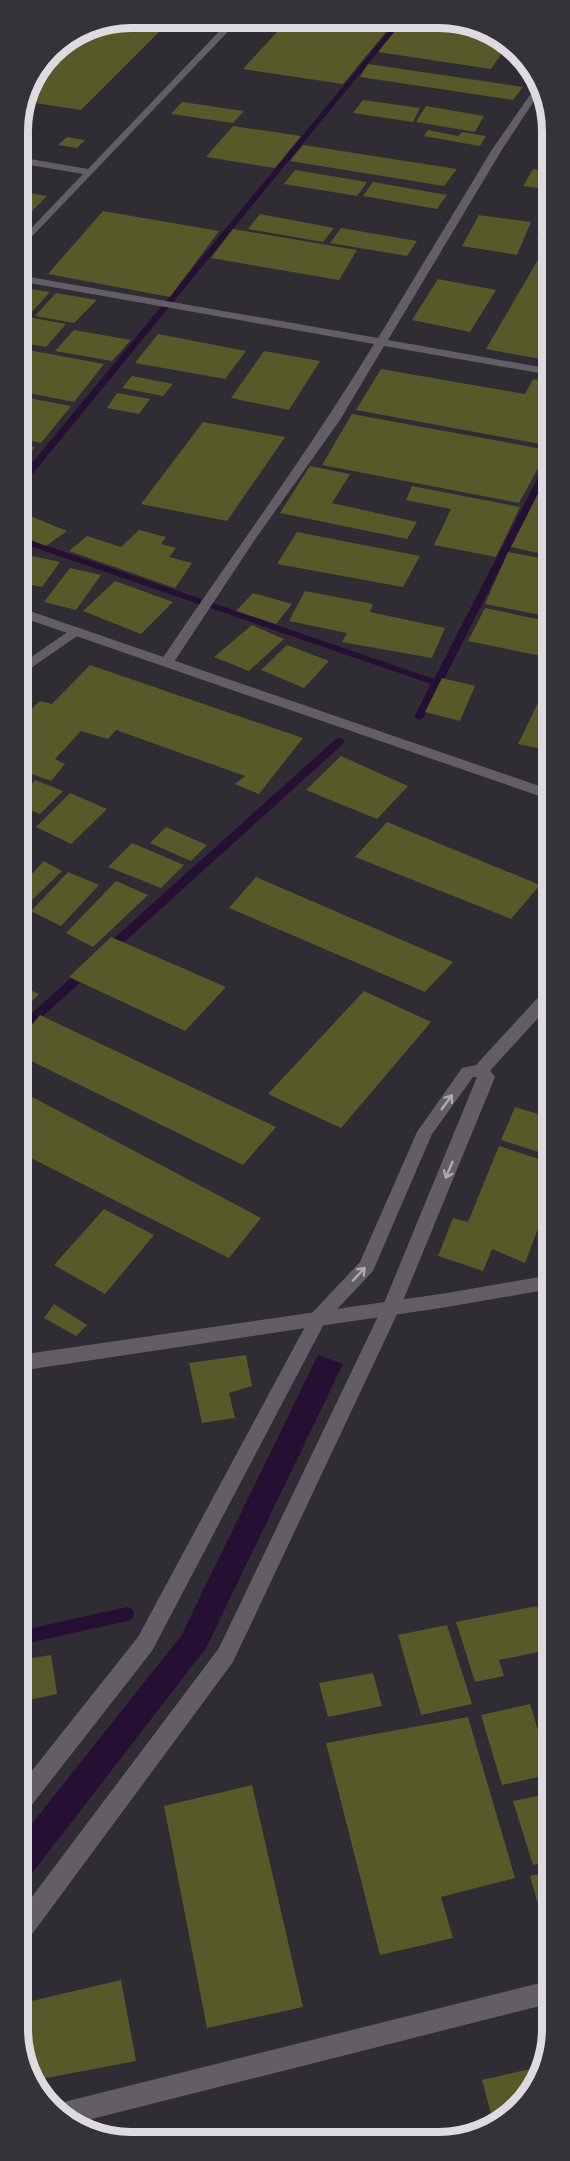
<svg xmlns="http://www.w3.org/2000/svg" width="570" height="2161" viewBox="0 0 570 2161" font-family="Figtree,sans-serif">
	<rect width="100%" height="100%" fill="#302c33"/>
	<polygon fill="#250f32" points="318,1355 343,1364 206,1648 19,1890 19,1840 181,1636"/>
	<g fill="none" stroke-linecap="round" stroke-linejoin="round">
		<g fill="#250f32" fill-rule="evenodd">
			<polygon points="397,21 403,21 21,488 18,489 18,480"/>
			<polygon points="551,457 551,468 442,683 424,717 419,720 414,717 431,684 18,542 18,536 434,679 547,460"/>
			<polygon points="340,738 345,741 344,743 111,954 103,954 101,951 103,948 336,739"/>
			<polygon points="88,965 92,966 94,969 92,972 23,1034 19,1035 19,1025 84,966"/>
			<polygon points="127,1607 132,1609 134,1614 132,1619 127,1621 19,1645 19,1631"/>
		</g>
	</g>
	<g fill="#575929">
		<polygon points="131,18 173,18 81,110 28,102 51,51 88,26"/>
		<polygon points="288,20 372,21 395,21 343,84 243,69"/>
		<polygon points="403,21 468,22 507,46 491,69 378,52"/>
		<polygon points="368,64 523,87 513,100 360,77"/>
		<polygon points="363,100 420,108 413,122 353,113"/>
		<polygon points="182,102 244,111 233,123 171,114"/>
		<polygon points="426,106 484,116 475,132 416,122"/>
		<polygon points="233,126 301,136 275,168 206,157"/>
		<polygon points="428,130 458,136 462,132 486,136 480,146 424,136"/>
		<polygon points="67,137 85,140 77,148 58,145"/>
		<polygon points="303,145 457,169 444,186 290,161"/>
		<polygon points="533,169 551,172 551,190 523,186"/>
		<polygon points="295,170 367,182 357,196 284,184"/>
		<polygon points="373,182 447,195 437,209 363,196"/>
		<polygon points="18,191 47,196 31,212 18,210"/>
		<polygon points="103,211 219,231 170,297 48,274"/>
		<polygon points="260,214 334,228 323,242 248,229"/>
		<polygon points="479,215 531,222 517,255 462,246"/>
		<polygon points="544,227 551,228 551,242 537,240"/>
		<polygon points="341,228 417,241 407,256 330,243"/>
		<polygon points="233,229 357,250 339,280 211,258"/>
		<polygon points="546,246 551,247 551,361 486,349"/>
		<polygon points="438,279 496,290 470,332 412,320"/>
		<polygon points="24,288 50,292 30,314 18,312 18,295"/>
		<polygon points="56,293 97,300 74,323 35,316"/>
		<polygon points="18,315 66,324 46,347 18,342"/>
		<polygon points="74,330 131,340 112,361 55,351"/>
		<polygon points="158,334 246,351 225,379 135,363"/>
		<polygon points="18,348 104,364 74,402 18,391"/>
		<polygon points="264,351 320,361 289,410 231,398"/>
		<polygon points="381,369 525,394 533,379 551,382 551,446 356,410"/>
		<polygon points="132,376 173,384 163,396 122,388"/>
		<polygon points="117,393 150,399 139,414 107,408"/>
		<polygon points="24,397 71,406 41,443 18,438 18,404"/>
		<polygon points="352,414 548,450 519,503 322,465"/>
		<polygon points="203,422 285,437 227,521 141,504"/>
		<polygon points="18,444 35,447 18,469"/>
		<polygon points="310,466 350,474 332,503 417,522 407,539 280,513"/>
		<polygon points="551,468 551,556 511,547"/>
		<polygon points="412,486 520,507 496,557 434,545 451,509 406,500"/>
		<polygon points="18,511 67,531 46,546 18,535"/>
		<polygon points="139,530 166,537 161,544 176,548 169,557 192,563 175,588 69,551 87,536 121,547"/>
		<polygon points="297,532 420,556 403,587 277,564"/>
		<polygon points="508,552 551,560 551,617 485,604"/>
		<polygon points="18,553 60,562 42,587 18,582"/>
		<polygon points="70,568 101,575 76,610 44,602"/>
		<polygon points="115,581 173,602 141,634 83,611"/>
		<polygon points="305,591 373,604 370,612 445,628 432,658 342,642 347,633 289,621"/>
		<polygon points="253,593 292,604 276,624 236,611"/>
		<polygon points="485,608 551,622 551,658 468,641"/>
		<polygon points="252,625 284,639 249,671 214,657"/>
		<polygon points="287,645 329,661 304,688 261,670"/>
		<polygon points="90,665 303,738 259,794 235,784 245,776 116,730 108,739 81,731 55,759 65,764 51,781 18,769 18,721 40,701 52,704"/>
		<polygon points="442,678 475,686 460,721 425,712"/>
		<polygon points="539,701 551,704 551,751 518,744"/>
		<polygon points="341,756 408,786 377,819 306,790"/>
		<polygon points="35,780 63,791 40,814 19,806 19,797"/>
		<polygon points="70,793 107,809 71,844 36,827"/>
		<polygon points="387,822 540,885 511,919 355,857"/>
		<polygon points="166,827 207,845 191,861 150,843"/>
		<polygon points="132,843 184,865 161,888 108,867"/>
		<polygon points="44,861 62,871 24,908 19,905 19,872 29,877"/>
		<polygon points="68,872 99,885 61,926 31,911"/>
		<polygon points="256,877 453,962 425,992 229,908"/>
		<polygon points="116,881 148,895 93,947 66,933"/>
		<polygon points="111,937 226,987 185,1031 69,977"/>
		<polygon points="19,985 39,994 19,1014"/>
		<polygon points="364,991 431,1022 341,1128 268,1094"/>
		<polygon points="40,1015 276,1127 243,1165 19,1055 19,1040"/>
		<polygon points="19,1090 261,1218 229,1258 19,1152"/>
		<polygon points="515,1107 551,1118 551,1156 501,1140"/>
		<polygon points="499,1146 551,1163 551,1194 525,1263 492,1249 483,1271 438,1256 453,1218 468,1222"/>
		<polygon points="104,1209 154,1235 105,1294 54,1265"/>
		<polygon points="551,1220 551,1249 548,1256 538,1253"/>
		<polygon points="54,1304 87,1325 76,1336 44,1318"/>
		<polygon points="246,1355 252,1386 229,1393 235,1418 202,1423 189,1363"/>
		<polygon points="537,1606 552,1649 499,1660 504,1676 475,1682 456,1622"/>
		<polygon points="447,1625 472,1704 421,1715 398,1635"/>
		<polygon points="51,1655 57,1694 19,1702 19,1660"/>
		<polygon points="373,1673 382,1706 328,1717 319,1683"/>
		<polygon points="530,1704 541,1740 552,1737 552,1774 502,1785 481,1715"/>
		<polygon points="468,1717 515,1878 441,1897 453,1938 380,1955 326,1743"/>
		<polygon points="252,1785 303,2007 207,2028 164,1806"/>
		<polygon points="552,1793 552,1861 533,1865 513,1801"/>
		<polygon points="552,1871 552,1949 551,1949 530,1876"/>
		<polygon points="121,1980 136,2061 36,2080 19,2046 19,2004"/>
		<polygon points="539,2067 524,2105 493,2121 482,2080"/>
		<polygon points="139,2128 141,2141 109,2141 101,2137"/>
	</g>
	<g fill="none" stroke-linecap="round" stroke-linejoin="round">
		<g fill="#635e66" fill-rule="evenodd">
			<polygon points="231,19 240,19 18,251 18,242 83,174 18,163 18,157 88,169"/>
			<path d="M537,85L540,92L503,148L388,340L551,369V375L384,346L340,420L256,538L172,665H162L160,662C231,556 308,453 374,344L18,281V275L378,338L493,148Z"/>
			<polygon points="75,627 80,628 80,634 18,677 18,666"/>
			<polygon points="481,1064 487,1066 495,1077 400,1308 233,1662 27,1941 19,1944 19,1914 219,1648 382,1308 477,1077 473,1077 432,1134 373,1271 325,1322 152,1651 27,1811 19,1814 19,1787 138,1637 313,1312 360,1262 417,1132 462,1068"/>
			<polygon points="552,1980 552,2003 76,2123 51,2109 60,2103"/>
		</g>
		<g fill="#635e66" fill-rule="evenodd">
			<polygon points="18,607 551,790 551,800 18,616"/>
			<polygon points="551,988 551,1004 487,1074 475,1074 473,1070 475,1066 545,990"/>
			<polygon points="551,1275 551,1289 447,1307 19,1371 19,1355 447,1293"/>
		</g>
	</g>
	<defs><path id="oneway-shaft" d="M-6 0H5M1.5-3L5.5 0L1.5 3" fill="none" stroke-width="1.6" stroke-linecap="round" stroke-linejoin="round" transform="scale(1.5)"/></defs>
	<g stroke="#ada9af">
		<use href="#oneway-shaft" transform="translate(447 1102) rotate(-54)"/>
		<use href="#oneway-shaft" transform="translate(449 1170) rotate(113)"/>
		<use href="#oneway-shaft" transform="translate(359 1274) rotate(-47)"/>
	</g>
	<path d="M0 0H570V2161H0ZM131 28H439A103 103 0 0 1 542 131V2029A103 103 0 0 1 439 2132H131A103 103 0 0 1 28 2029V131A103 103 0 0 1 131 28Z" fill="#353238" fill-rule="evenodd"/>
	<path fill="none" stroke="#dedbe0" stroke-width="8" d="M131 28H439A103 103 0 0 1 542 131V2029A103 103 0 0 1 439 2132H131A103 103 0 0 1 28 2029V131A103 103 0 0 1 131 28Z"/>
</svg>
